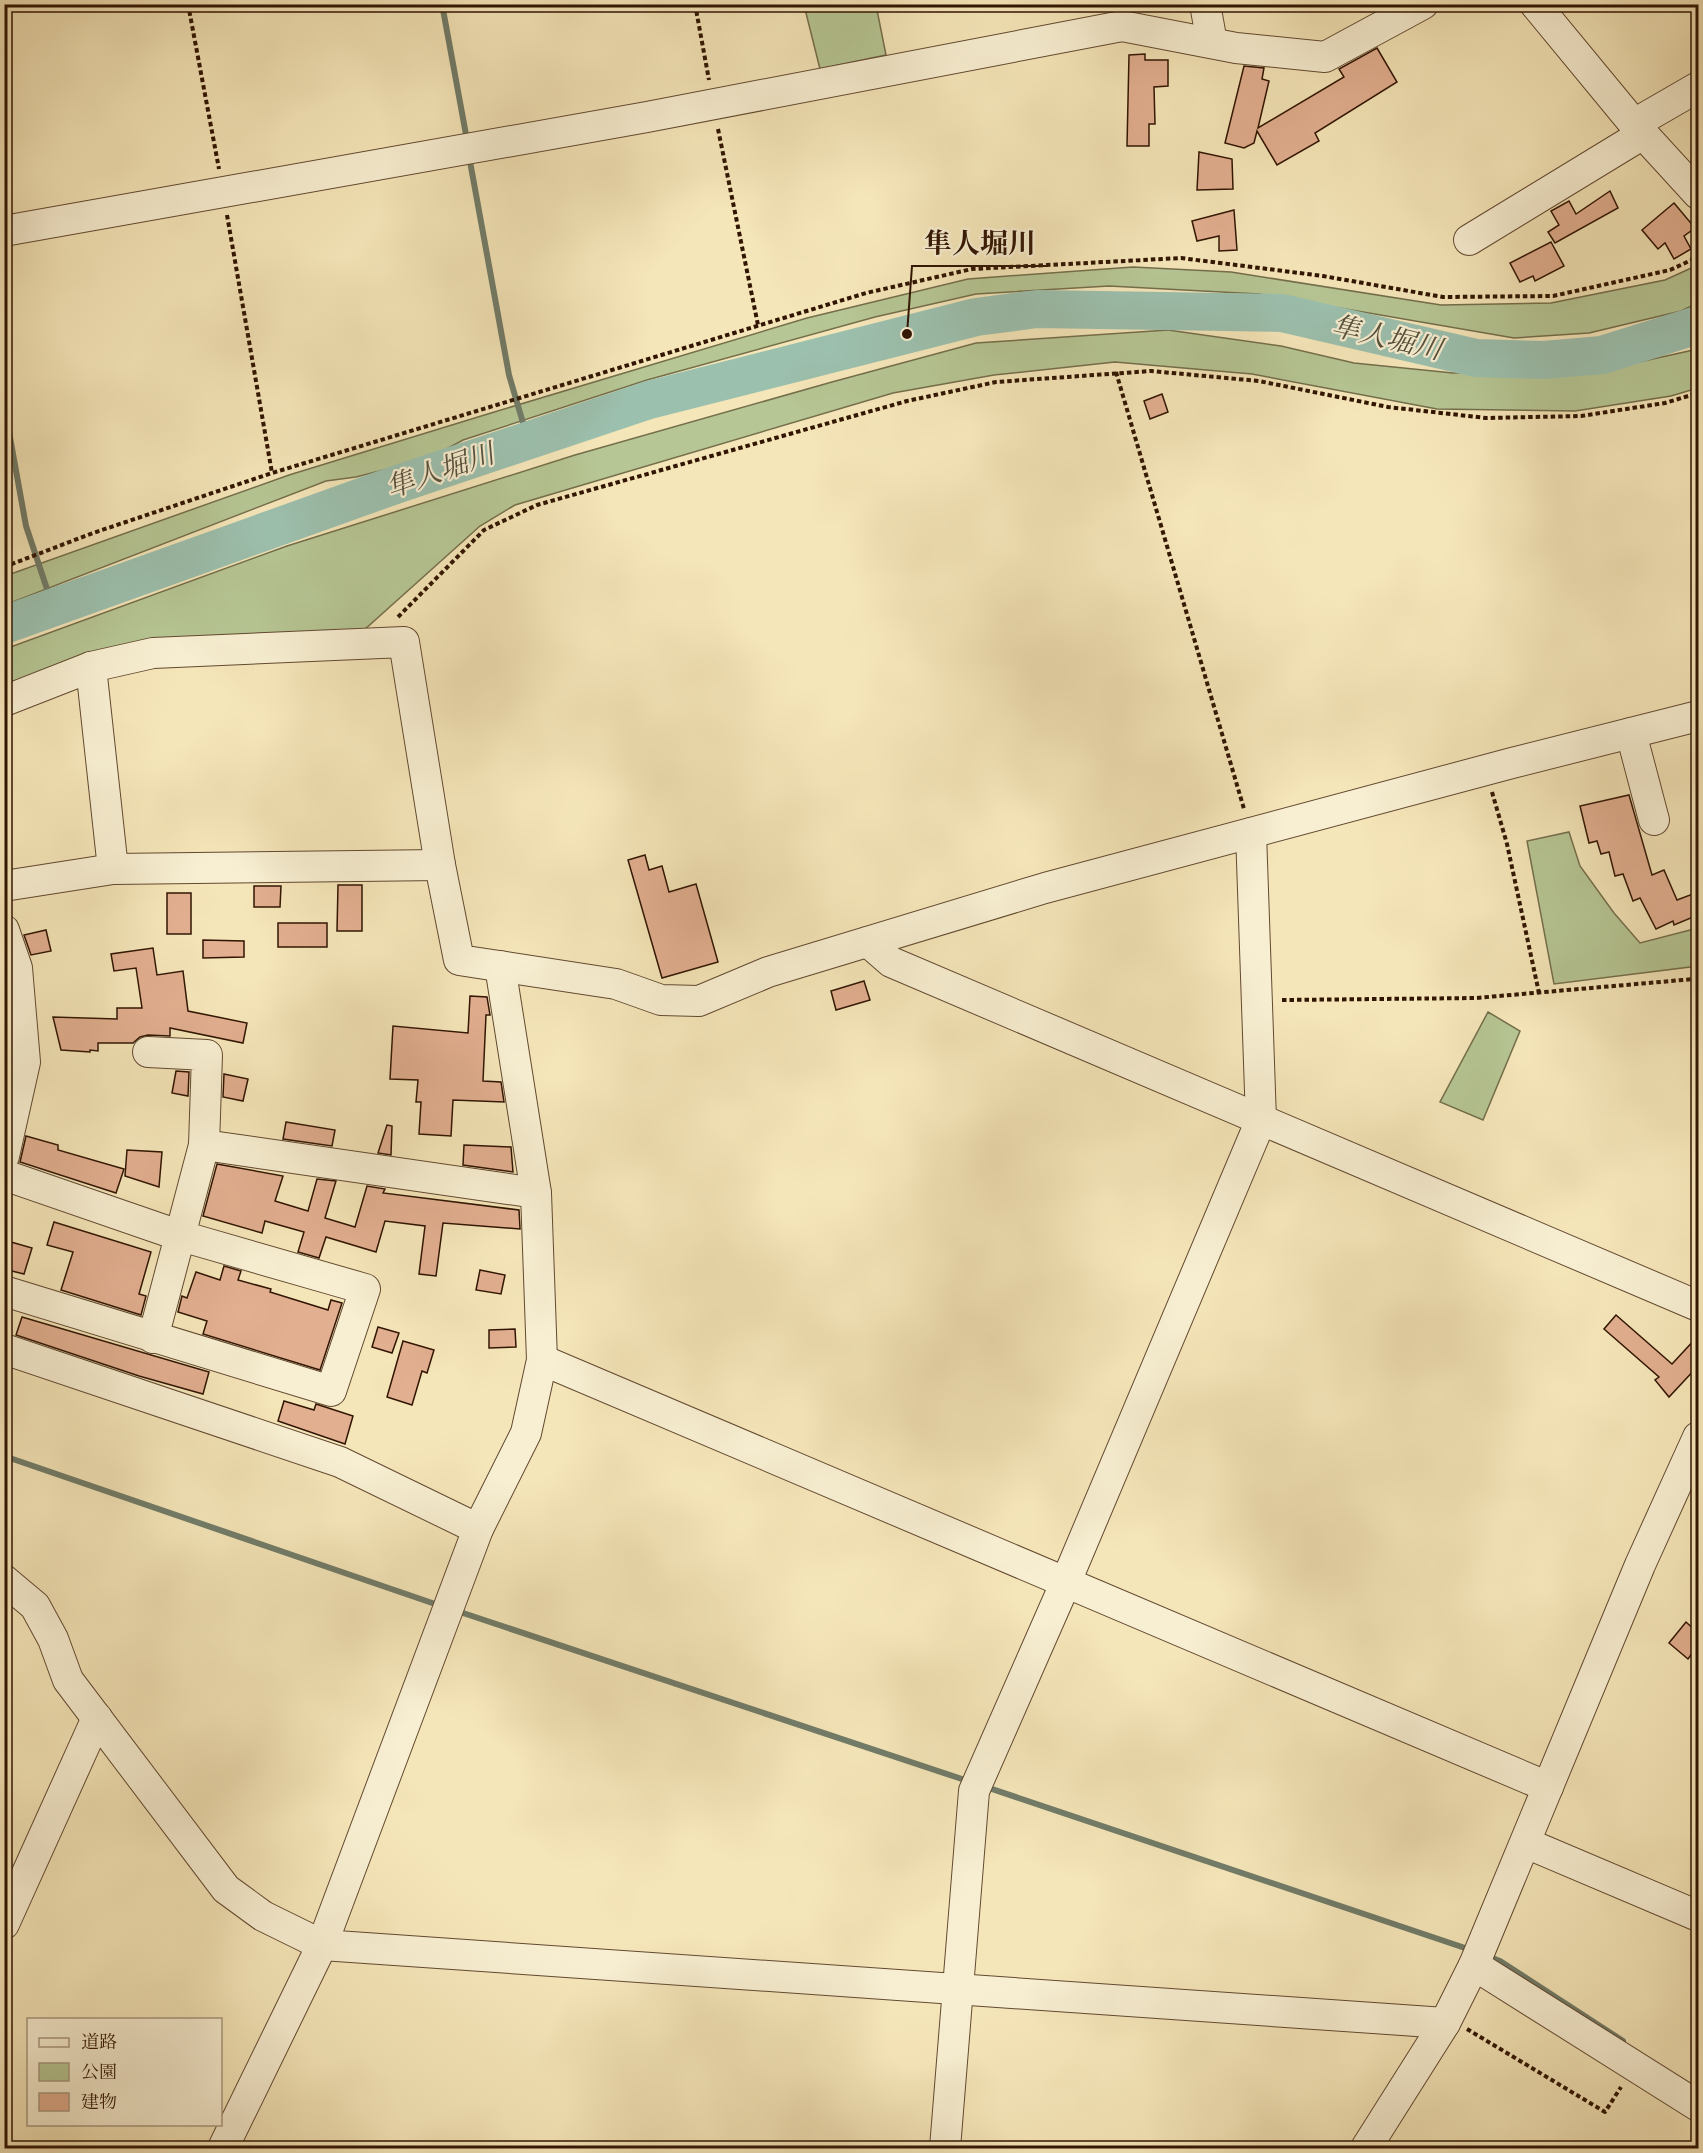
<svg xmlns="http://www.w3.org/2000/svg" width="1703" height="2153" viewBox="0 0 1703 2153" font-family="'EB Garamond','Noto Serif JP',serif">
	<rect width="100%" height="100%" fill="#f5e6b9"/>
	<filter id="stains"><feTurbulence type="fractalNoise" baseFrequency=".00333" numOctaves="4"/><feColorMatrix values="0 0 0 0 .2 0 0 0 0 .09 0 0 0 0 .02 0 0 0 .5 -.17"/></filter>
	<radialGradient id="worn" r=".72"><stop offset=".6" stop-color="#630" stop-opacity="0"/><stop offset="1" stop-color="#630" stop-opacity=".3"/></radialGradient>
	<g fill="#b6c694" stroke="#746e4b" stroke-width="1.5">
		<polygon points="804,5 876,5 886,55 820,69"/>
		<polygon points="1698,265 1698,303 1681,311 1589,333 1514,338 1259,294 1109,286 976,294 875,317 647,380 463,440 430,458 356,477 326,481 5,605 5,576 289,475 491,413 807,318 968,279 1133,267 1231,272 1441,305 1551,303 1665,280"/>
		<polygon points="1168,330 1281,346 1354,363 1453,373 1603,370 1698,349 1698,388 1671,396 1575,411 1437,409 1252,374 1115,362 994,375 893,393 515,505 480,526 364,630 5,689 5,649 287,546 575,455 832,382 976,343"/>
		<polygon points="1569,832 1580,866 1614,913 1640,943 1698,928 1698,966 1554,984 1527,841"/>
		<polygon points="1488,1012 1520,1031 1483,1120 1440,1102"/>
	</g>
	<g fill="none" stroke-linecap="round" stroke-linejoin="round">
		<g stroke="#717c69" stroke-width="6">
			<polyline points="442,4 467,140"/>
			<polyline points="469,156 509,375 528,440"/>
			<polyline points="4,404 26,526 53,607"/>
			<polyline points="4,1456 441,1606"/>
			<polyline points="457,1611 968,1781"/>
			<polyline points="983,1786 1471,1950"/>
			<polyline points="1487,1956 1500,1961 1623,2041"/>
		</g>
		<polyline stroke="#9cc0ae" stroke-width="38" points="4,625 398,484 649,400 976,317 1037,309 1282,313 1476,358 1544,360 1602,355 1698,325"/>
	</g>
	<g fill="#e2af90" stroke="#311502" stroke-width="1.5">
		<polygon points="1377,48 1397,82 1315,133 1319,141 1277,165 1257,131 1254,143 1244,148 1225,143 1244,66 1264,68 1262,79 1269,81 1258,128 1344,77 1339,69"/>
		<polygon points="1145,54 1145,60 1168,60 1168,86 1154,87 1155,124 1149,124 1149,146 1127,146 1129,55"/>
		<polygon points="1199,152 1232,159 1233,189 1197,190"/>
		<polygon points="1610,191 1618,208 1555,243 1548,232 1559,225 1551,211 1569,201 1576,214"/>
		<polygon points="1674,203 1695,228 1684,236 1691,249 1674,259 1665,243 1658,249 1642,230"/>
		<polygon points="1234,210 1237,250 1219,251 1219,236 1197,241 1192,221"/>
		<polygon points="1551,242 1564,266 1535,281 1533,276 1520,282 1510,263"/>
		<polygon points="1162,394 1168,412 1150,419 1144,401"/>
		<polygon points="1629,795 1652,875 1664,870 1677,900 1698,892 1698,915 1674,925 1673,921 1656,929 1640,898 1633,901 1623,874 1615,876 1609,852 1601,854 1597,841 1589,843 1580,806"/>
		<polygon points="645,855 649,870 662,866 669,892 696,884 718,962 662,978 628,860"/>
		<polygon points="338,885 362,885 362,931 337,931"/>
		<polygon points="254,886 281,886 280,907 254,907"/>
		<rect x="167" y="893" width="24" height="41"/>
		<rect x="278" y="923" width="49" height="24"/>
		<polygon points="46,930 51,951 31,955 24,935"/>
		<polygon points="203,940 244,941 244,957 203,958"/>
		<polygon points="153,948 157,975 183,971 188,1011 247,1023 243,1043 170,1028 170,1036 148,1035 140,1037 133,1043 98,1043 98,1051 90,1050 90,1052 61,1050 53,1017 117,1019 117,1008 142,1008 136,968 114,971 111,954"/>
		<polygon points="864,981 870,1000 836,1010 831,991"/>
		<polygon points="470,996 487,997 490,1015 486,1015 483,1081 501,1082 504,1102 453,1100 451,1136 419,1134 421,1102 416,1102 418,1080 390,1079 393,1026 468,1033"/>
		<polygon points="176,1071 189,1072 188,1096 172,1093"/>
		<polygon points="224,1074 248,1079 243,1101 223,1097"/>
		<polygon points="286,1122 335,1130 332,1146 283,1139"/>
		<polygon points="387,1125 392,1126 391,1155 378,1153"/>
		<polygon points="26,1136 58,1145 58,1150 124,1169 116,1193 20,1162"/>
		<polygon points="464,1145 511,1147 513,1172 463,1165"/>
		<polygon points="127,1150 162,1152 159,1187 125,1176"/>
		<polygon points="217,1164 283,1176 275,1201 308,1211 317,1179 336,1181 325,1218 355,1227 367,1186 385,1189 383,1193 519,1210 520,1229 443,1223 436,1276 419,1274 425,1226 385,1221 376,1252 326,1237 319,1258 298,1252 304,1232 265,1221 262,1233 203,1216"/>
		<polygon points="54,1222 151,1252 139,1294 146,1296 141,1315 61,1290 73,1252 47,1245"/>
		<polygon points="11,1242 32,1248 24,1274 4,1269"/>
		<polygon points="224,1266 241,1271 238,1280 271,1289 270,1292 328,1310 331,1300 342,1303 320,1370 203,1334 207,1321 178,1312 182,1296 187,1298 196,1272 220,1280"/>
		<polygon points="480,1270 505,1275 501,1294 476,1290"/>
		<polygon points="1616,1315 1672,1364 1698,1336 1698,1366 1669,1397 1655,1380 1659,1377 1604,1329"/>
		<polygon points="22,1317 209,1372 203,1394 139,1376 16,1335"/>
		<polygon points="378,1327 399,1333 392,1353 372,1347"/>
		<polygon points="515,1329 516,1347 489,1348 489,1330"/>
		<polygon points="403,1341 434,1350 427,1373 422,1371 412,1405 387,1397"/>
		<polygon points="284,1401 314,1410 316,1404 353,1416 345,1444 278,1421"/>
		<polygon points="1686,1622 1698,1633 1698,1645 1688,1659 1669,1643"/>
	</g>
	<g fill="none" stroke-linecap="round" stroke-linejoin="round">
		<g stroke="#624930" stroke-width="32">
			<g id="minor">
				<polyline points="1205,4 1212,43"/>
				<polyline points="1535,4 1634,124 1698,194"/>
				<polyline points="1634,124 1698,87"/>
				<polyline points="4,231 647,117 1122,26 1236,48 1325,57 1423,4"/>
				<polyline points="1469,240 1643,134"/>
				<polyline points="91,667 113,869"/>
				<polyline points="4,701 91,667 153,653 404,642 440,865 459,960 616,984 661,1000 699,1001 768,972 1045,888 1512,763 1698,716"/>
				<polyline points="1631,733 1654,820"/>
				<polyline points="4,886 113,869 440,865"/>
				<polyline points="4,930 17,968 25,1062 4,1156"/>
				<polyline points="868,942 891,962 1698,1306"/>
				<polyline points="148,1052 207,1055 204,1145"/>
				<polyline points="4,1175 181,1236 365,1289 331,1391 4,1291"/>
				<polyline points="153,1338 204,1145 536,1193"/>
				<polyline points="4,1349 340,1462 478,1529"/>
				<polyline points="542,1360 1548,1787"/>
				<polyline points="4,1580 35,1606 53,1639 68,1680 226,1889 263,1916 322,1945 1445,2023"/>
				<polyline points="1526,1843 1698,1916"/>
				<polyline points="4,1924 97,1718"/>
				<polyline points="1474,1965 1698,2106"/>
				<polyline points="223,2148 322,1945 478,1529 526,1433 542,1360 536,1193 500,966"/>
				<polyline points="945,2148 974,1791 1065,1584 1261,1120 1251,833"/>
				<polyline points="1366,2148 1445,2023 1474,1965 1640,1565 1698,1437"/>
			</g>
		</g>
		<g stroke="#311502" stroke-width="4" stroke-dasharray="4.5 3" stroke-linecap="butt">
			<polyline points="188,4 219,169"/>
			<polyline points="695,4 709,80"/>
			<polyline points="718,129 758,325"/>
			<polyline points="227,215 272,473"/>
			<polyline points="1116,372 1244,809"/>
			<polyline points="4,567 93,533 272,473 866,293 972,269 1181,258 1323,276 1443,297 1553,296 1670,270 1698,257"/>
			<polyline points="398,617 484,530 537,505 907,401 996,382 1151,371 1259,381 1388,407 1486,418 1581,416 1665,403 1698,393"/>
			<polyline points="1492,792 1507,844 1539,993"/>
			<polyline points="1282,1000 1476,998 1694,979"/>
			<polyline points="1467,2029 1605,2112 1621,2087"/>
			<polyline points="694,2148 694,2145"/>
		</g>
		<use href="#minor" stroke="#f8efd2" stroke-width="30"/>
	</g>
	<g text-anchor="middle" stroke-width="4.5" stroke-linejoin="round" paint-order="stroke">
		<g font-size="28" font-style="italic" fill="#56513e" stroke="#f8efd2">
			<text transform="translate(1387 337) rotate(13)" y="10">隼人堀川</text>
			<text transform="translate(440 470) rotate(-19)" y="10">隼人堀川</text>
		</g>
	</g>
	<path fill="none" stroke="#311502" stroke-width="2" d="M907 334L912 266H1048"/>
	<circle fill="#311502" stroke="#f8efd2" stroke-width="2" cx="907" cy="334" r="6"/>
	<g font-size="28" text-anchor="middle" font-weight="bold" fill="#311502" stroke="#f8efd2" stroke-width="4.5" stroke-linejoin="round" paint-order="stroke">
		<text x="980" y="253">隼人堀川</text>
	</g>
	<rect width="1703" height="2153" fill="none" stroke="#f5e6b9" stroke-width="24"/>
	<rect x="6" y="6" width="1691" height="2141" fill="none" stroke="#311502" stroke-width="3"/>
	<rect x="12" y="12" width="1679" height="2129" fill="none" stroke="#311502" stroke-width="1.5"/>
	<rect x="27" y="2018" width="195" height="108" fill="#f8efd2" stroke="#a8987f" stroke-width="1.5"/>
	<rect x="39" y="2038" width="30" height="9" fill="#f8efd2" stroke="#a8987f" stroke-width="1.5"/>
	<text x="81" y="2048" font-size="18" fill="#311502">道路</text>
	<rect x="39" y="2063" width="30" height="18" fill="#b6c694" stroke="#a8987f" stroke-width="1.5"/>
	<text x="81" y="2078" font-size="18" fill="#311502">公園</text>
	<rect x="39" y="2093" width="30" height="18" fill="#e2af90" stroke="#a8987f" stroke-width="1.5"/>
	<text x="81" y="2108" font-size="18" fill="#311502">建物</text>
	<rect width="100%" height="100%" filter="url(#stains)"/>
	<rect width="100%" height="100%" fill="url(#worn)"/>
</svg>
